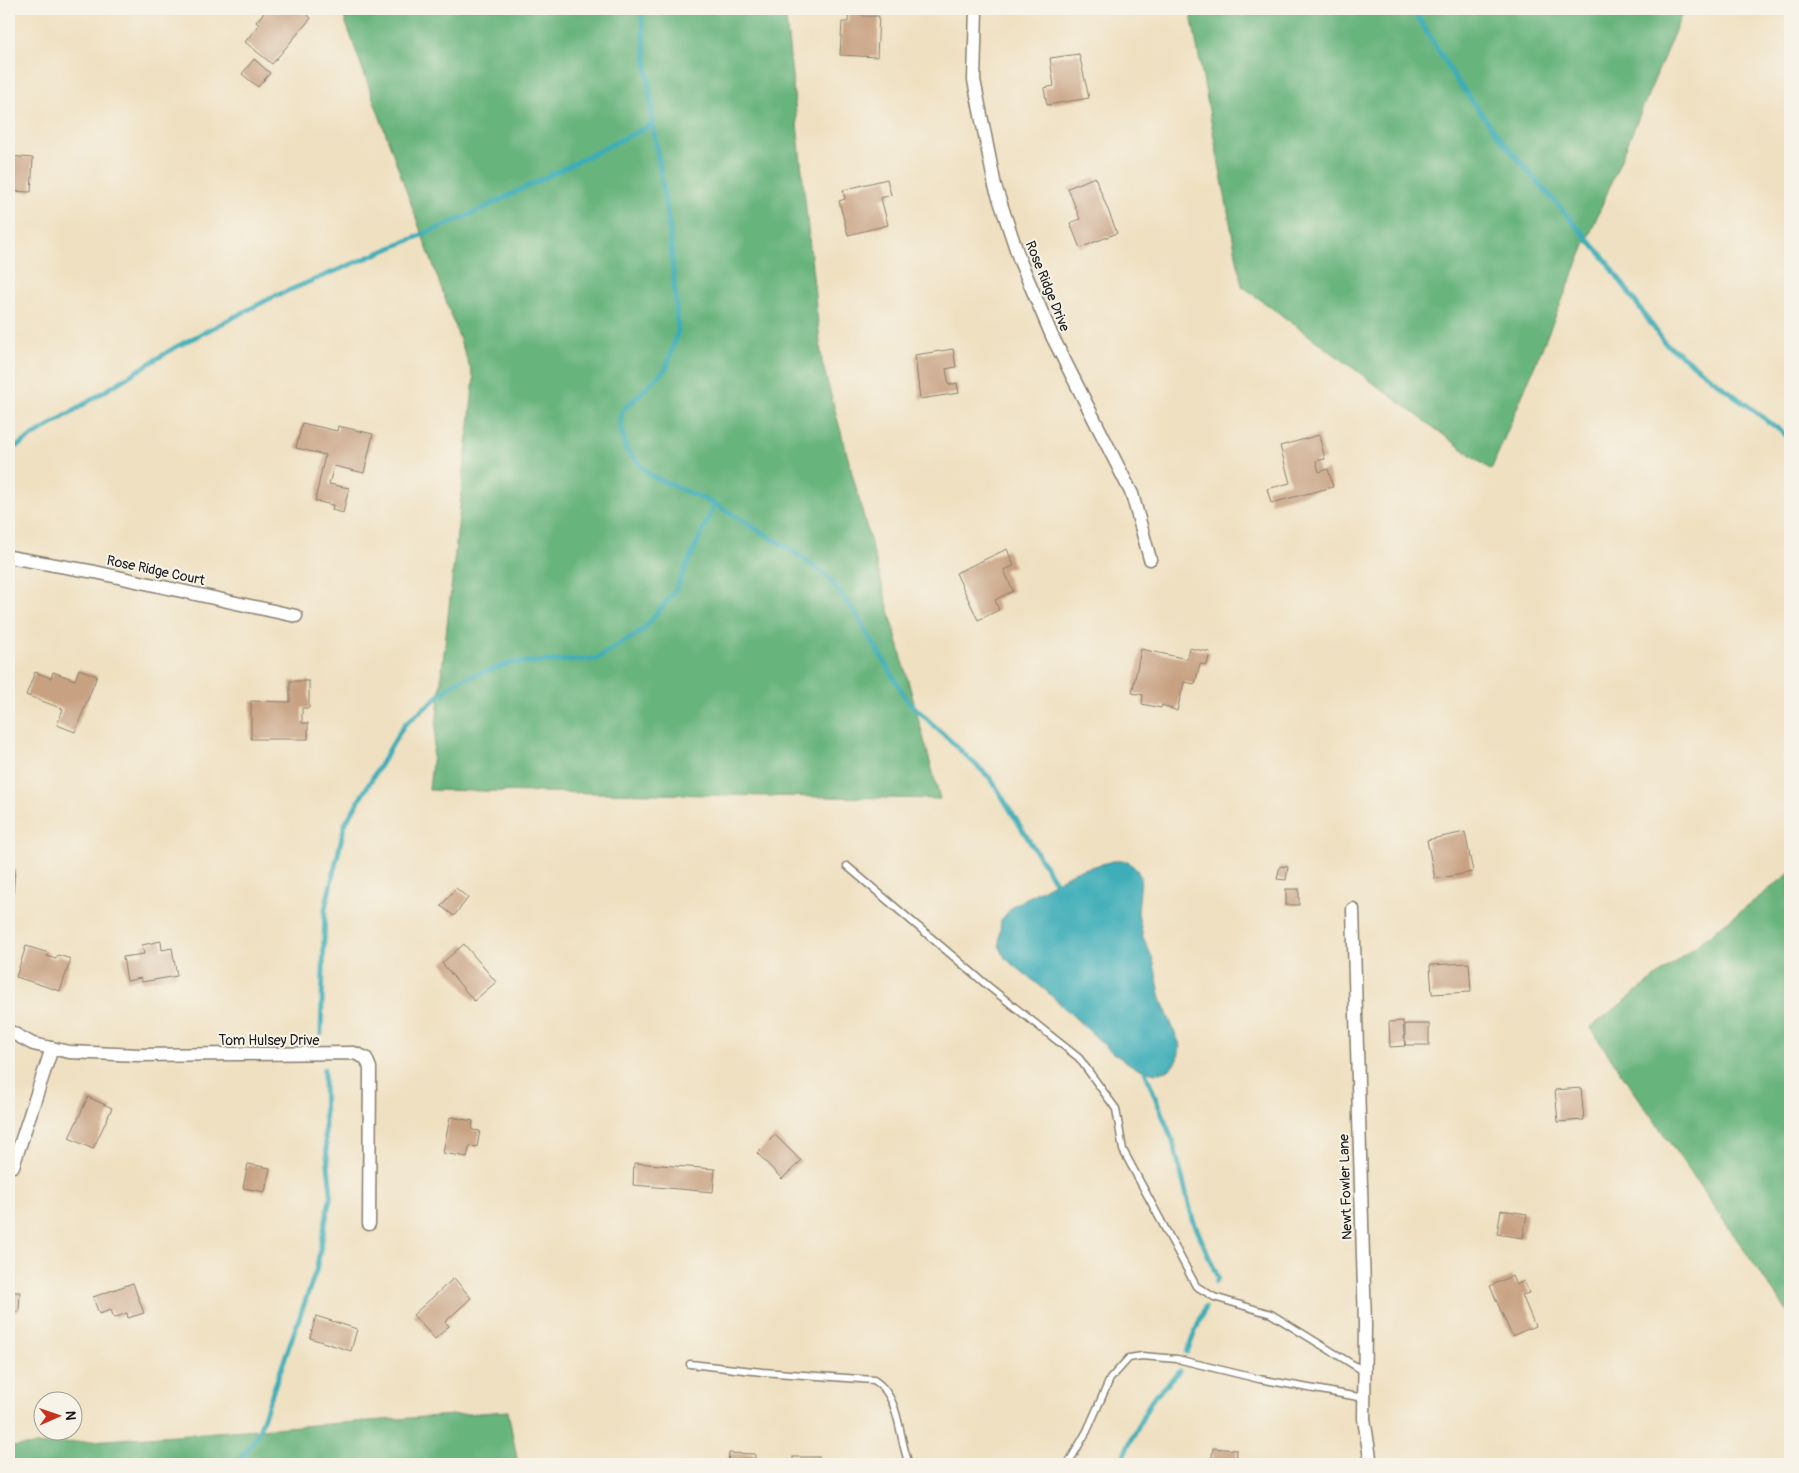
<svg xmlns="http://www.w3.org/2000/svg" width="1799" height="1473" viewBox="0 0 1799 1473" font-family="Pangolin,sans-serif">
	<rect width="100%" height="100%" fill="#f7f3e8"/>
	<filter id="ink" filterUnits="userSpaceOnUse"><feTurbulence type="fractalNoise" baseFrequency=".02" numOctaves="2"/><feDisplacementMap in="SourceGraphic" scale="10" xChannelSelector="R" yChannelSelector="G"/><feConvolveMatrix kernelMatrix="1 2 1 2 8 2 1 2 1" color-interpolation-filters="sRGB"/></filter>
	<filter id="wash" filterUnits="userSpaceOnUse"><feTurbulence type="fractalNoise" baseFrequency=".0096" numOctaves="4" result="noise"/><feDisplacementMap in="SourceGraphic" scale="20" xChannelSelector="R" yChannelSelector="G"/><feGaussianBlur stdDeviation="1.12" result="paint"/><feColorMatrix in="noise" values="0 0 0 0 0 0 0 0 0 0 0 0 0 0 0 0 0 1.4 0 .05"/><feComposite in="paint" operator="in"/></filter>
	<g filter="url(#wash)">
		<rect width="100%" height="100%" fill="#efe0c1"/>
		<g fill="#67b47d" stroke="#42684c">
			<polygon points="341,9 785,9 822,362 940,799 429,790 474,379"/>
			<polygon points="1190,9 1684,9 1491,470 1242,286"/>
			<polygon points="1790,873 1790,1316 1590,1028"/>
			<polygon points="508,1411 518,1464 9,1464 9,1447"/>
		</g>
		<polygon fill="#3dadb8" stroke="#2c646a" points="1113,861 1128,861 1137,870 1141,879 1138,913 1143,937 1153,959 1161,999 1180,1045 1178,1060 1169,1070 1156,1073 1136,1068 1113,1053 1044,989 1005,958 999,945 1001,920 1014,905 1076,871"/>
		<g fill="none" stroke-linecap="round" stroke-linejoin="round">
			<g stroke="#3dadb8" stroke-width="5">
				<polyline points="641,9 653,124 670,233 678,331 666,369 622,411 620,420 626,450 651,476 715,504 790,549 826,575 855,612 907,700 991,779 1055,882"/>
				<polyline points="1413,9 1455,78 1503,142 1605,259 1664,342 1790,438"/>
				<polyline points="9,451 174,348 273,297 472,214 653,124"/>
				<polyline points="321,1034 325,909 345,824 404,725 457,681 511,663 596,659 643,630 675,591 715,504"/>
				<polyline points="1145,1071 1173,1142 1193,1220 1218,1278 1216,1282"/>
				<polyline points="1187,1352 1205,1307"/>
				<polyline points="236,1464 257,1436 316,1271 331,1193 325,1136 324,1069"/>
				<polyline points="1119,1464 1152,1399 1180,1371"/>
			</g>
		</g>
		<g id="blocks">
			<g fill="#c8a182">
				<polygon points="267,9 300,9 311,18 272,64 245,42 259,25 256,22"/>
				<polygon points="849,9 863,9 863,16 879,16 877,57 840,55 842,22 848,22"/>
				<polygon points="1079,54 1089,98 1047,105 1044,88 1054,86 1050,58"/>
				<polygon points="254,59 270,73 258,87 242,74"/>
				<polygon points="1790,147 1790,173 1789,173 1787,148"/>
				<polygon points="9,156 33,158 31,192 9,191"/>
				<polygon points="1095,177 1117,233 1080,248 1070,223 1080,219 1068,188"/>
				<polygon points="887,179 891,195 881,198 888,225 848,235 839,201 845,199 843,190"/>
				<polygon points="953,349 956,367 946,369 949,385 957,383 959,393 920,399 915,355"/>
				<polygon points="302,423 337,431 338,426 373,434 364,473 334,466 329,484 349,488 343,513 332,510 333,505 315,501 325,455 296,448"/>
				<polygon points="1319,435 1325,459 1316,461 1319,472 1328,469 1333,487 1271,503 1267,489 1290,483 1280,446"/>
				<polygon points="1007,549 1014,566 1004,570 1013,591 995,600 999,610 978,620 956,573"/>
				<polygon points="1189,648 1210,652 1207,665 1200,664 1195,684 1184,682 1177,711 1162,705 1161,708 1142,704 1143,695 1132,693 1141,649 1187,659"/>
				<polygon points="79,669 97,676 75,732 57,725 63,709 26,695 35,672 51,678 53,672 75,680"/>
				<polygon points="290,681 309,681 309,708 302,708 302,723 308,723 308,739 251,739 251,701 290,702"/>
				<polygon points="1465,832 1473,872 1435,879 1427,840"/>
				<polygon points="1280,866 1288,867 1286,880 1277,879"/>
				<polygon points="9,869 15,869 13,893 9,893"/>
				<polygon points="456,888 468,898 454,916 441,906"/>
				<rect x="1286" y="889" width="13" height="16"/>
				<polygon points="161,941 162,950 172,948 177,976 142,982 141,978 127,981 123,957 144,954 142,945"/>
				<polygon points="464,944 496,982 474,1001 442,963"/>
				<polygon points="26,946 49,953 47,956 56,959 58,955 71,959 60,991 16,977"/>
				<polygon points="1469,963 1471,992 1432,994 1430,965"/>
				<polygon points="1403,1021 1405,1046 1390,1047 1389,1022"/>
				<rect x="1405" y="1024" width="24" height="21"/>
				<polygon points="1581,1088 1584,1120 1558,1122 1555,1090"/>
				<polygon points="88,1097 112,1108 93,1149 69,1138"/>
				<polygon points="450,1117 473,1121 472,1130 480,1131 477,1147 470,1146 467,1157 443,1153"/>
				<polygon points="775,1135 801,1161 782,1179 757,1153"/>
				<polygon points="634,1163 715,1169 713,1192 633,1185"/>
				<polygon points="248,1164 270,1168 265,1192 243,1188"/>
				<polygon points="1501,1210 1527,1214 1523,1238 1497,1234"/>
				<polygon points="1512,1276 1516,1285 1524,1281 1529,1293 1522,1295 1535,1326 1512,1336 1490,1286"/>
				<polygon points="454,1278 471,1298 445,1322 449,1326 435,1339 413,1315"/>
				<polygon points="133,1283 144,1313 128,1318 127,1313 114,1318 111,1310 99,1314 93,1297"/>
				<polygon points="9,1292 20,1292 19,1312 9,1312"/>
				<polygon points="316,1316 357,1329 351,1351 310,1338"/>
				<polygon points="1213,1448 1237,1450 1236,1464 1211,1464"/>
				<polygon points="729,1453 755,1454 755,1464 728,1464"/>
				<rect x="793" y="1457" width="26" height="7"/>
			</g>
		</g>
	</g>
	<g filter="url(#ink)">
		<use href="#blocks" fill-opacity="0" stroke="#867e6e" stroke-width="1"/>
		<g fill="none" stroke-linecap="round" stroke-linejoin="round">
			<g stroke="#867e6e" stroke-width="9">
				<g id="lane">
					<polyline points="847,866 988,986 1079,1058 1116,1109 1123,1150 1196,1286 1214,1297 1271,1314 1365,1372"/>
					<path d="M690,1364L762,1372L874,1380C901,1397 898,1437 909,1464"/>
					<polyline points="1068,1464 1087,1431 1110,1379 1129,1358 1142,1356 1177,1359 1259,1379 1364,1398"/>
				</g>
			</g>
			<g stroke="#867e6e" stroke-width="15">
				<g id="street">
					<polyline points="976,9 974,80 995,186 1020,261 1052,336 1132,494 1150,559"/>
					<polyline points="9,557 95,572 296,616"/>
					<polyline points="1353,909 1365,1325 1364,1419 1371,1464"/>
					<polyline points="9,1031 33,1044 69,1052 139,1055 354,1053 366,1058 370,1068 369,1224"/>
					<polyline points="13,1166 52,1048"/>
				</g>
			</g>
			<use href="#lane" stroke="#fff" stroke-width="6"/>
			<use href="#street" stroke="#fff" stroke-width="12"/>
		</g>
	</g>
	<g text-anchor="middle" stroke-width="4" stroke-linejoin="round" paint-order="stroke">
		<g font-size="14" fill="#1c1c1c" stroke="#f7f3e8">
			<text transform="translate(1048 286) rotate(68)" y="5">Rose Ridge Drive</text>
			<text transform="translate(156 570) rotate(12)" y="5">Rose Ridge Court</text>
			<text x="269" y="1045">Tom Hulsey Drive</text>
			<text transform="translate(1345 1187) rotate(-92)" y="5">Newt Fowler Lane</text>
		</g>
	</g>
	<rect width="1799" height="1473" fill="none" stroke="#f7f3e8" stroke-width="30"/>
	<g transform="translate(58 1416) rotate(88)"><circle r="24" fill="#f7f3e8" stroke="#9f9d96"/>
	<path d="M0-4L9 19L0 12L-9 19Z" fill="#c8321e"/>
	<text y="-8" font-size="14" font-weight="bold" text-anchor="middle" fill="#1c1c1c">N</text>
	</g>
</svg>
